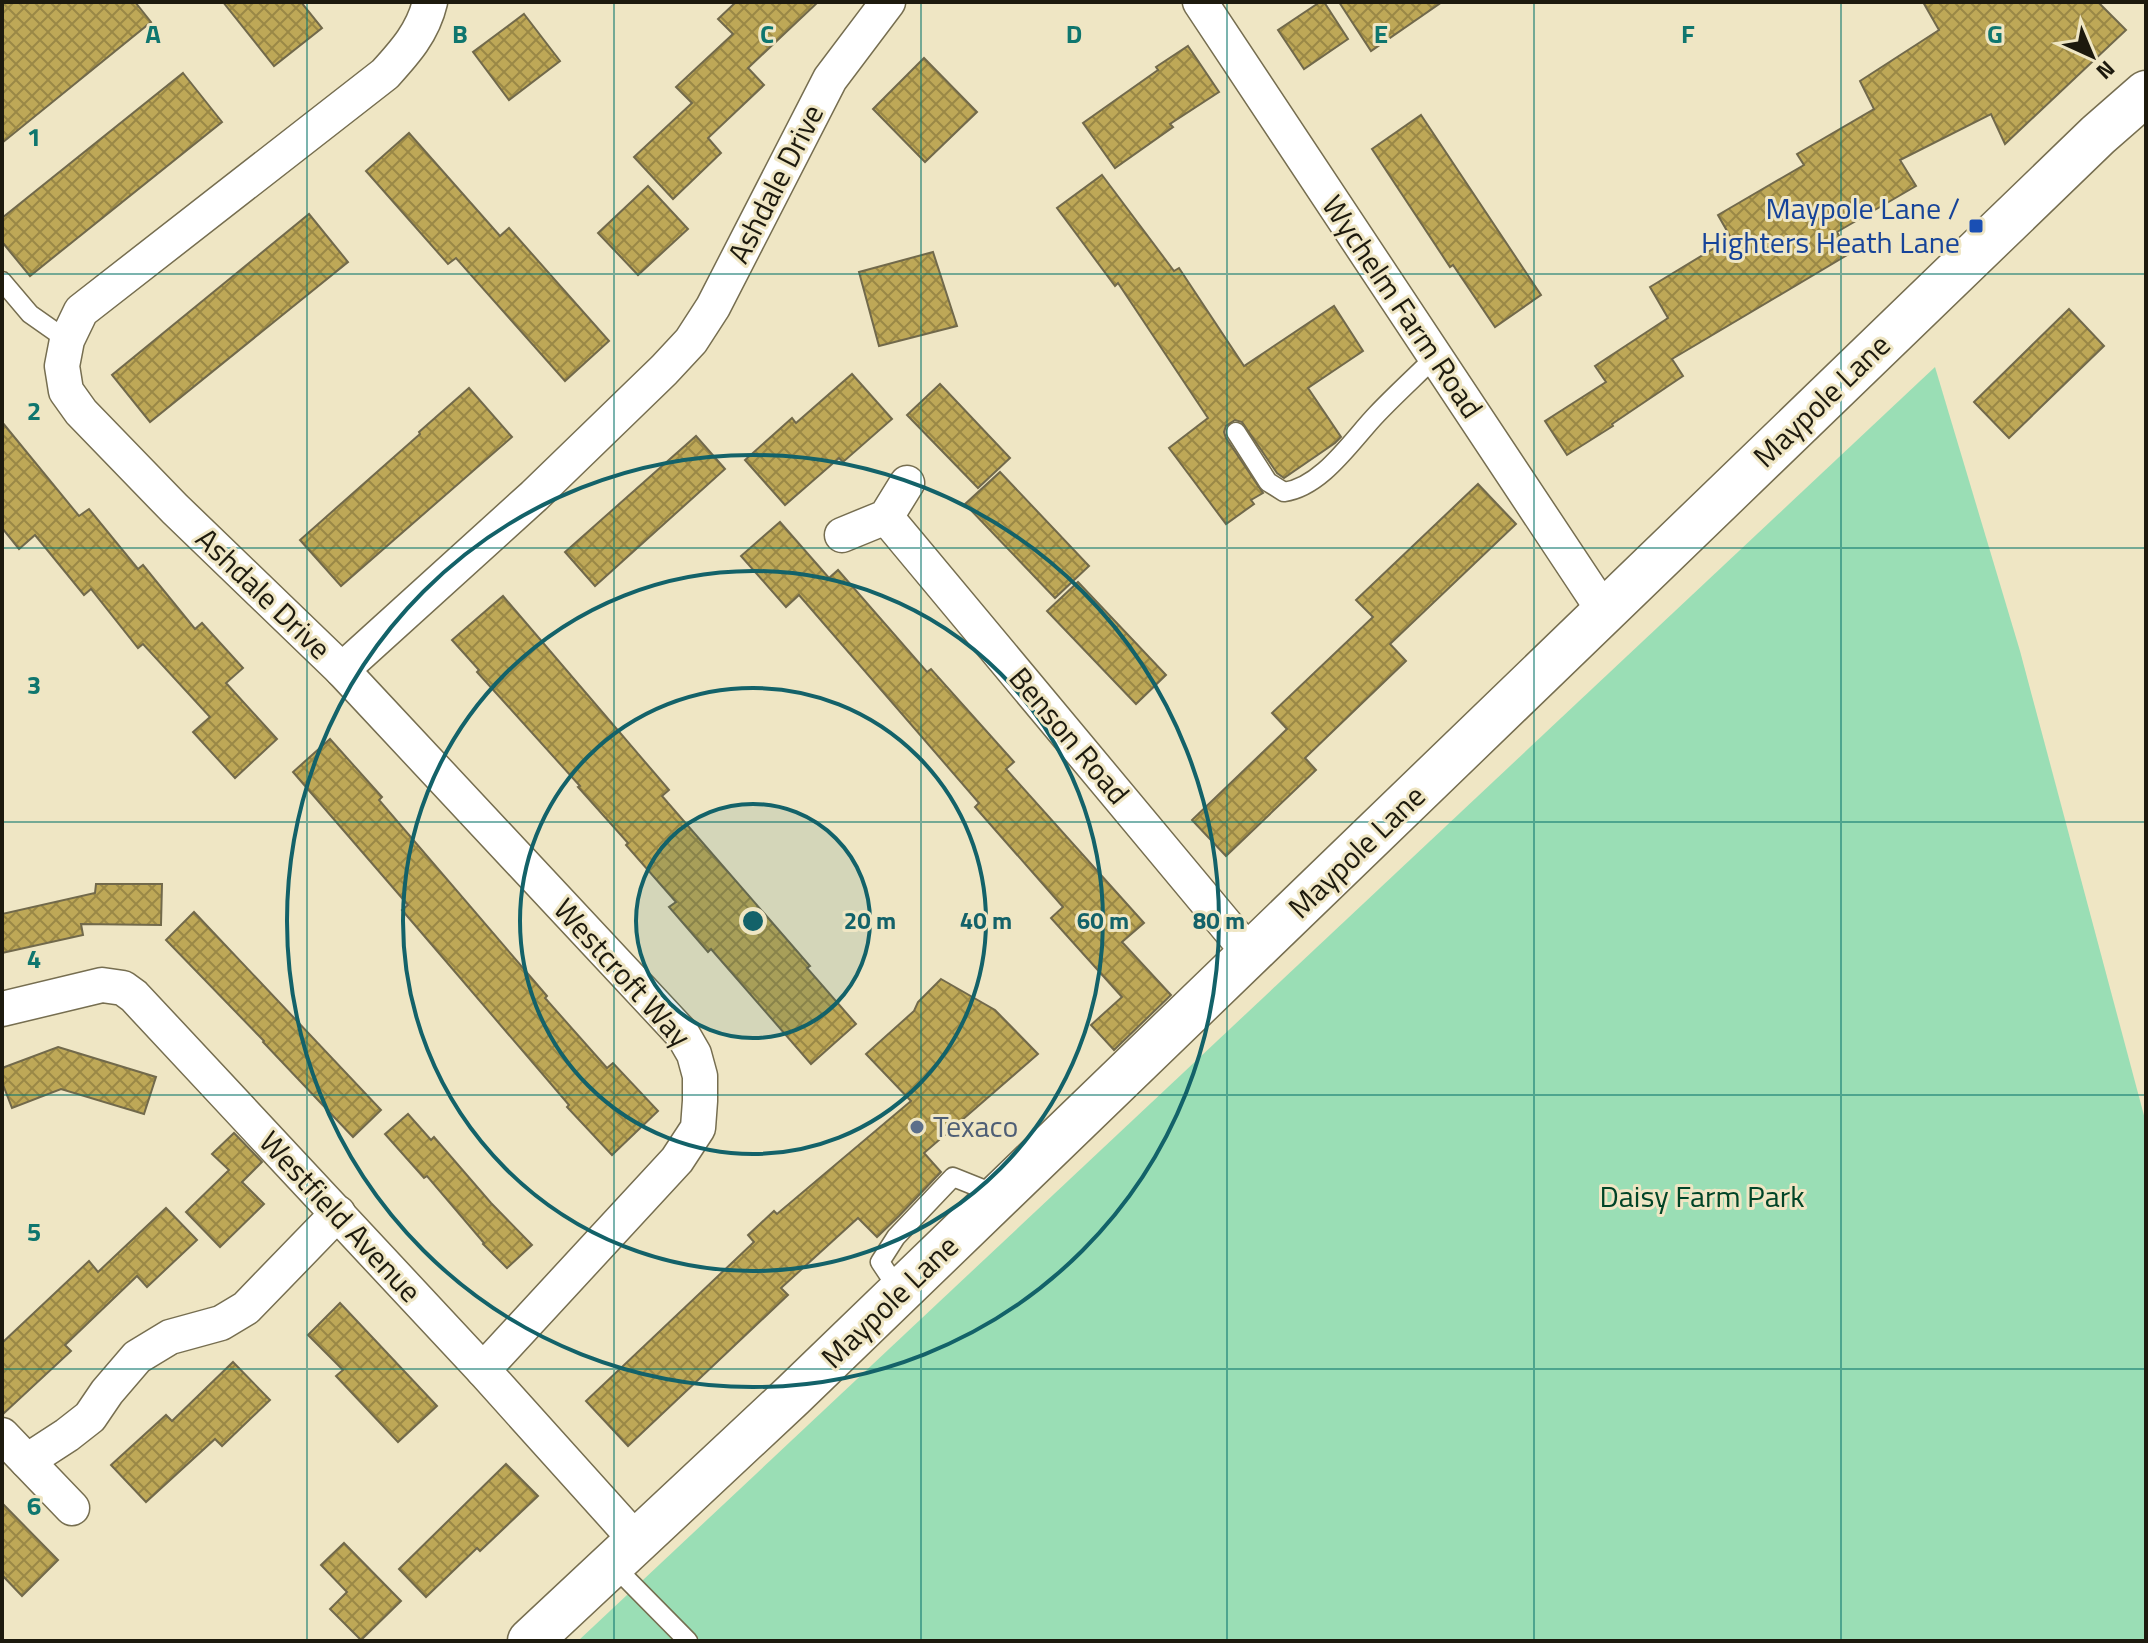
<svg xmlns="http://www.w3.org/2000/svg" width="2148" height="1643" viewBox="0 0 2148 1643" font-family="'Titillium Web',sans-serif">
	<defs>
		<pattern id="building-cross-hatch" width="8" height="8" patternUnits="userSpaceOnUse" patternTransform="scale(2)"><rect width="8" height="8" fill="#bea857"/><path d="M0 0l8 8M0 8l8-8" fill="none" stroke="#9a8846"/></pattern>
	</defs>
	<rect width="100%" height="100%" fill="#efe6c4"/>
	<polygon fill="#9adeb5" points="1935,367 2020,651 2146,1123 2146,1641 578,1641"/>
	<g fill="url(#building-cross-hatch)" stroke="#71694b" stroke-width="2">
		<polygon points="2,2 135,2 151,22 2,143"/>
		<polygon points="223,2 301,2 322,28 274,66"/>
		<polygon points="736,2 818,2 748,68 764,85 708,138 721,153 673,199 634,157 692,103 676,87 733,34 718,19"/>
		<polygon points="1320,2 1324,2 1348,39 1304,69 1278,30"/>
		<polygon points="1339,2 1442,2 1371,51"/>
		<polygon points="1923,2 2098,2 2126,30 2005,144 1991,114 1900,160 1916,186 1837,232 1849,254 1672,359 1683,376 1612,424 1613,426 1567,455 1545,421 1606,382 1595,366 1668,318 1650,287 1731,238 1718,215 1804,165 1797,154 1874,109 1860,81 1939,30"/>
		<polygon points="524,14 560,61 509,100 473,52"/>
		<polygon points="1188,46 1219,92 1170,124 1173,127 1115,168 1083,123 1158,70 1156,67"/>
		<polygon points="924,58 977,112 925,162 873,109"/>
		<polygon points="183,73 222,122 30,276 2,242 2,218"/>
		<polygon points="1421,115 1541,295 1495,327 1453,265 1450,267 1372,149"/>
		<polygon points="409,133 500,236 509,228 609,341 565,381 456,258 448,264 366,171"/>
		<polygon points="1102,175 1174,271 1179,268 1244,366 1334,306 1363,351 1308,388 1341,437 1335,443 1284,478 1277,473 1242,422 1235,420 1226,426 1224,432 1226,438 1263,493 1251,500 1254,504 1226,524 1169,448 1208,418 1118,283 1115,286 1057,208"/>
		<polygon points="648,186 688,229 638,275 598,233"/>
		<polygon points="309,214 348,262 150,422 112,375"/>
		<polygon points="933,252 957,326 879,346 859,272"/>
		<polygon points="2069,309 2104,346 2009,438 1974,402"/>
		<polygon points="852,374 892,419 843,462 839,458 785,505 745,460 792,418 796,423"/>
		<polygon points="940,384 1010,458 978,488 907,415"/>
		<polygon points="469,388 512,437 341,586 300,540 420,434 419,432"/>
		<polygon points="2,422 79,516 89,509 138,569 143,565 195,629 202,623 243,668 226,683 277,739 235,778 193,732 210,717 143,644 138,648 91,589 84,595 35,535 19,549 2,528"/>
		<polygon points="696,436 725,469 595,586 565,552"/>
		<polygon points="1000,472 1089,566 1055,598 965,504"/>
		<polygon points="1478,484 1516,524 1390,644 1406,661 1305,758 1316,770 1226,856 1192,820 1287,729 1272,713 1373,617 1356,600"/>
		<polygon points="780,522 829,578 838,570 927,672 931,669 1014,762 1006,769 1144,923 1122,942 1171,995 1114,1050 1091,1025 1122,997 1051,918 1063,907 975,807 979,803 799,595 786,607 741,556"/>
		<polygon points="1078,582 1166,675 1136,704 1047,611"/>
		<polygon points="503,596 669,790 662,796 810,966 807,968 856,1024 811,1064 711,949 708,952 669,907 676,902 626,845 628,843 578,787 580,786 477,672 479,670 452,640"/>
		<polygon points="330,739 382,797 379,800 547,996 545,998 607,1068 613,1063 658,1111 612,1155 567,1107 569,1105 402,910 408,905 293,772"/>
		<polygon points="96,884 162,884 161,925 81,924 83,935 2,953 2,914 95,893"/>
		<polygon points="194,912 381,1110 353,1137 263,1042 264,1041 166,940"/>
		<polygon points="941,979 995,1010 1038,1054 924,1153 941,1172 899,1216 877,1237 858,1218 781,1288 788,1295 628,1446 586,1401 754,1242 748,1235 774,1211 777,1214 911,1101 866,1054 914,1011 918,1002"/>
		<polygon points="58,1047 156,1077 144,1114 61,1089 12,1108 2,1082 2,1068"/>
		<polygon points="408,1114 431,1140 434,1137 491,1203 532,1245 507,1268 483,1244 484,1243 427,1176 424,1178 385,1134"/>
		<polygon points="234,1133 262,1162 242,1182 264,1204 220,1247 186,1212 229,1170 212,1154"/>
		<polygon points="166,1208 197,1240 147,1287 137,1276 65,1345 71,1351 2,1415 2,1343 89,1261 98,1272"/>
		<polygon points="340,1303 437,1406 398,1442 336,1376 343,1370 308,1335"/>
		<polygon points="233,1362 270,1400 222,1446 215,1439 146,1502 111,1465 166,1415 172,1421"/>
		<polygon points="506,1464 538,1496 480,1551 477,1548 426,1597 399,1569"/>
		<polygon points="2,1503 58,1560 22,1596 2,1575"/>
		<polygon points="344,1543 401,1601 361,1640 330,1609 347,1592 321,1565"/>
	</g>
	<g fill="none" stroke-linecap="round" stroke-linejoin="round">
		<g stroke="#766e50" stroke-width="21">
			<g id="lane">
				<polyline points="2,281 30,314 67,340"/>
				<path d="M1236,432L1268,482L1284,492C1322,487 1352,440 1377,414C1396,394 1416,376 1435,357"/>
				<polyline points="900,1292 880,1262 896,1237 953,1177 998,1195"/>
				<polyline points="612,1564 688,1641"/>
			</g>
		</g>
		<g stroke="#766e50" stroke-width="37">
			<g id="street">
				<path d="M430,2C423,32 405,52 385,74L81,311L67,340L62,366L66,391L81,412L175,509L342,670L683,1035L694,1054L700,1076V1101L698,1128L677,1160L483,1370"/>
				<polyline points="1200,2 1604,611"/>
				<polyline points="886,517 1251,955"/>
				<polyline points="842,535 886,517 907,483"/>
				<polyline points="342,670 534,496 664,370 691,341 713,307 830,79 888,2"/>
				<polyline points="2,1009 102,985 123,988 134,996 483,1370 637,1541"/>
				<polyline points="2,1435 72,1508"/>
				<polyline points="27,1461 67,1435 90,1417 107,1392 137,1357 170,1337 221,1323 246,1308 338,1213"/>
			</g>
		</g>
		<g stroke="#766e50" stroke-width="47">
			<polyline id="secondary" points="530,1641 792,1396 2098,135 2146,93"/>
		</g>
		<use href="#lane" stroke="#fff" stroke-width="18"/>
		<use href="#street" stroke="#fff" stroke-width="34"/>
		<use href="#secondary" stroke="#fff" stroke-width="44"/>
	</g>
	<path fill="none" stroke="#0f766e" stroke-width="2" stroke-opacity="0.55" d="M307,2V1641M614,2V1641M921,2V1641M1227,2V1641M1534,2V1641M1841,2V1641M2,274H2146M2,548H2146M2,822H2146M2,1095H2146M2,1369H2146"/>
	<circle cx="753" cy="921" r="117" fill="#136269" fill-opacity=".12"/>
	<g fill="none" stroke="#136269" stroke-width="4">
		<circle cx="753" cy="921" r="117"/>
		<circle cx="753" cy="921" r="233"/>
		<circle cx="753" cy="921" r="350"/>
		<circle cx="753" cy="921" r="466"/>
	</g>
	<rect fill="#1a4fb4" stroke="#efe6c4" stroke-width="3" x="1968" y="218" width="16" height="16" rx="4"/>
	<circle fill="#5c6f8a" stroke="#efe6c4" stroke-width="3" cx="917" cy="1127" r="8"/>
	<g text-anchor="middle" stroke-width="6" stroke-linejoin="round" paint-order="stroke">
		<g font-size="30" fill="#1d1a0e" stroke="#efe6c4">
			<text transform="translate(776 184) rotate(-63)" y="10">Ashdale Drive</text>
			<text transform="translate(1402 307) rotate(56)" y="10">Wychelm Farm Road</text>
			<text transform="translate(1822 401) rotate(-44)" y="10">Maypole Lane</text>
			<text transform="translate(263 594) rotate(44)" y="10">Ashdale Drive</text>
			<text transform="translate(1069 736) rotate(50)" y="10">Benson Road</text>
			<text transform="translate(1357 852) rotate(-44)" y="10">Maypole Lane</text>
			<text transform="translate(622 973) rotate(48)" y="10">Westcroft Way</text>
			<text transform="translate(340 1217) rotate(47)" y="10">Westfield Avenue</text>
			<text transform="translate(890 1302) rotate(-44)" y="10">Maypole Lane</text>
		</g>
		<g font-size="30" fill="#164399" stroke="#efe6c4" text-anchor="end">
			<text x="1960" y="219">Maypole Lane /<tspan x="1960" dy="34">Highters Heath Lane</tspan></text>
		</g>
		<g font-size="30" fill="#4e5e75" stroke="#efe6c4" text-anchor="start">
			<text x="933" y="1137">Texaco</text>
		</g>
		<g font-size="30" fill="#004427" stroke="#efe6c4">
			<text x="1702" y="1207">Daisy Farm Park</text>
		</g>
	</g>
	<g font-size="26" text-anchor="middle" font-weight="bold" fill="#0f766e" stroke="#efe6c4" stroke-width="6" stroke-linejoin="round" paint-order="stroke">
		<text x="153" y="43">A</text>
		<text x="460" y="43">B</text>
		<text x="767" y="43">C</text>
		<text x="1074" y="43">D</text>
		<text x="1381" y="43">E</text>
		<text x="1688" y="43">F</text>
		<text x="1995" y="43">G</text>
		<text x="34" y="146">1</text>
		<text x="34" y="420">2</text>
		<text x="34" y="694">3</text>
		<text x="34" y="968">4</text>
		<text x="34" y="1241">5</text>
		<text x="34" y="1515">6</text>
	</g>
	<circle cx="753" cy="921" r="12" fill="#136269" stroke="#efe6c4" stroke-width="4"/>
	<g font-size="24" text-anchor="middle" font-weight="bold" fill="#136269" stroke="#efe6c4" stroke-width="6" stroke-linejoin="round" paint-order="stroke">
		<text x="870" y="929">20 m</text>
		<text x="986" y="929">40 m</text>
		<text x="1103" y="929">60 m</text>
		<text x="1219" y="929">80 m</text>
	</g>
	<rect width="2148" height="1643" fill="none" stroke="#1d1a0e" stroke-width="8"/>
	<g transform="translate(2092 56) rotate(136)" stroke="#efe6c4" stroke-width="6" paint-order="stroke">
	<path d="M0-6L14 30L0 20L-14 30Z" fill="#1d1a0e"/>
	<text y="-12" font-size="22" font-weight="bold" text-anchor="middle" fill="#1d1a0e">N</text>
	</g>
</svg>
